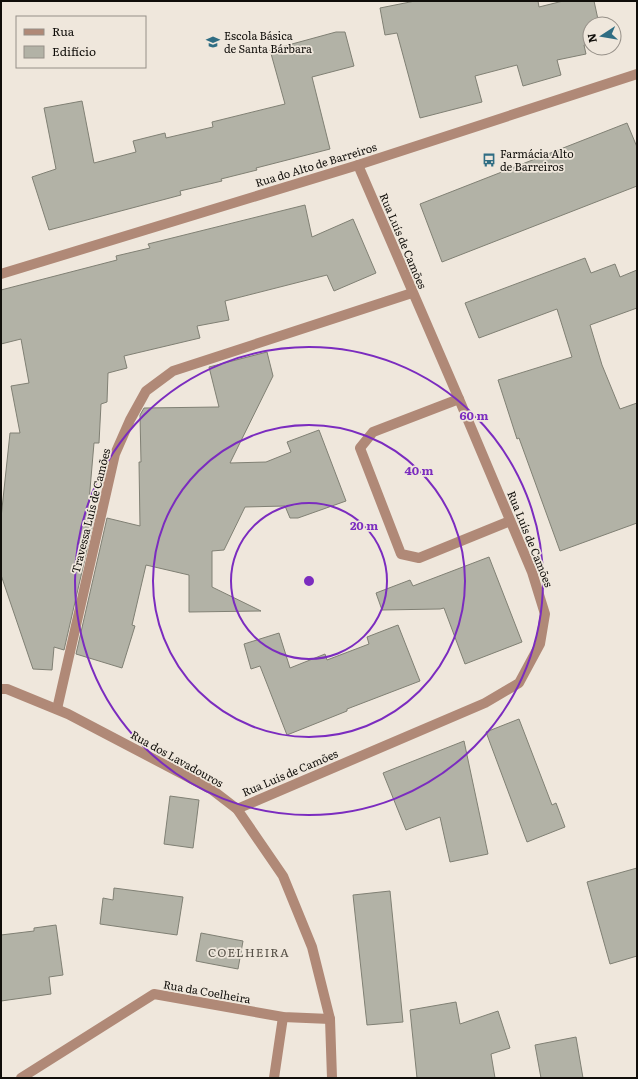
<svg xmlns="http://www.w3.org/2000/svg" width="638" height="1079" viewBox="0 0 638 1079" font-family="Literata,serif">
	<rect width="100%" height="100%" fill="#efe7dc"/>
	<g fill="#b2b2a6" stroke="#808074">
		<polygon points="415,1 538,1 539,7 563,1 594,1 599,24 590,24 590,44 584,45 586,54 557,60 561,75 523,86 517,65 475,76 482,102 420,118 397,33 385,35 380,8"/>
		<polygon points="336,32 345,32 354,66 312,77 330,149 256,168 257,170 221,179 222,181 180,191 181,195 49,230 32,177 56,169 44,108 82,101 94,163 136,152 133,141 165,133 166,138 213,127 212,122 285,104 270,50"/>
		<polygon points="627,123 637,147 637,186 442,262 420,204"/>
		<polygon points="305,205 312,237 353,219 376,273 334,291 327,275 225,301 229,320 197,326 200,338 124,356 127,368 108,373 107,402 101,404 99,443 94,443 88,513 95,515 64,650 54,647 52,670 33,669 1,575 1,518 10,433 20,433 11,386 29,383 21,339 1,344 1,290 117,260 116,256 150,248 148,244"/>
		<polygon points="585,258 591,273 615,264 620,277 637,270 637,308 590,325 602,365 620,409 637,403 637,523 560,551 519,438 517,439 498,380 572,357 557,309 479,338 465,303"/>
		<polygon points="267,352 273,376 230,463 266,462 291,452 287,442 319,430 346,501 298,518 290,518 285,506 245,507 224,550 212,551 212,587 261,611 189,612 189,575 146,565 132,625 135,626 122,668 76,654 107,518 140,526 139,462 141,462 140,415 144,408 219,407 209,367"/>
		<polygon points="489,557 522,642 465,664 444,608 440,609 382,610 376,593 410,580 413,586"/>
		<polygon points="398,625 420,681 347,709 347,711 287,735 260,666 251,669 244,644 279,633 290,668 325,654 327,660 369,644 367,637"/>
		<polygon points="519,719 552,805 556,803 565,827 527,842 486,732"/>
		<polygon points="464,741 488,854 450,862 440,817 406,830 383,773"/>
		<polygon points="170,796 199,800 193,848 164,844"/>
		<polygon points="637,868 637,956 610,964 587,882"/>
		<polygon points="114,888 183,897 177,935 100,924 103,898 113,900"/>
		<polygon points="390,891 403,1022 367,1025 353,895"/>
		<polygon points="56,925 63,975 49,977 51,994 1,1001 1,935 34,931 34,928"/>
		<polygon points="201,933 243,941 238,969 196,961"/>
		<polygon points="456,1002 460,1024 498,1011 510,1048 491,1054 495,1078 417,1078 410,1010"/>
		<polygon points="576,1037 583,1078 541,1078 535,1045"/>
	</g>
	<g fill="none" stroke-linecap="round" stroke-linejoin="round">
		<g stroke="#b08977" stroke-width="10">
			<polyline points="459,399 373,432 360,448 401,554 419,558 510,521"/>
			<polyline points="1,689 7,689 68,714 211,789 237,809 283,876 312,947 330,1019 332,1078"/>
			<polyline points="57,709 115,454 130,420 146,391 173,371 412,293"/>
			<polyline points="237,809 485,703 519,683 540,644 545,614 532,572 459,399 358,165"/>
			<polyline points="21,1078 154,994 283,1017 330,1019"/>
			<polyline points="274,1078 283,1017"/>
		</g>
		<polyline stroke="#b08977" stroke-width="10" points="1,274 358,165 637,74"/>
	</g>
	<g fill="none" stroke="#7b2cbf" stroke-width="2">
		<circle cx="309" cy="581" r="78"/>
		<circle cx="309" cy="581" r="156"/>
		<circle cx="309" cy="581" r="234"/>
	</g>
	<defs>
		<g id="school-bare" transform="scale(1.08)"><path d="M0-5L7-2L0 1L-7-2ZM-4 1L0 2.5L4 1V4Q0 6-4 4Z" fill="#2f6d83" stroke="#efe7dc" stroke-width="2.5" paint-order="stroke"/></g>
		<g id="bus-bare" transform="scale(1.08)"><path d="M-5-6H5V4H4V6H2V4H-2V6H-4V4H-5ZM-3.5-4V0h7V-4ZM-3.5 1.2v1.5H-2V1.2ZM2 1.2v1.5H3.5V1.2Z" fill="#2f6d83" stroke="#efe7dc" stroke-width="2.5" paint-order="stroke"/></g>
	</defs>
	<g fill-rule="evenodd">
		<use href="#school-bare" x="213" y="42"/>
		<use href="#bus-bare" x="489" y="160"/>
	</g>
	<g text-anchor="middle" stroke-width="3.5" stroke-linejoin="round" paint-order="stroke">
		<g font-size="11" fill="#100e0a" stroke="#efe7dc" text-anchor="start">
			<text x="224" y="40">Escola Básica<tspan x="224" dy="13">de Santa Bárbara</tspan></text>
			<text x="500" y="158">Farmácia Alto<tspan x="500" dy="13">de Barreiros</tspan></text>
		</g>
		<g font-size="11" fill="#100e0a" stroke="#efe7dc">
			<text transform="translate(316 165) rotate(-17)" y="4">Rua do Alto de Barreiros</text>
			<text transform="translate(403 241) rotate(67)" y="4">Rua Luís de Camões</text>
			<text transform="translate(91 511) rotate(-76)" y="4">Travessa Luís de Camões</text>
			<text transform="translate(530 539) rotate(68)" y="4">Rua Luís de Camões</text>
			<text transform="translate(177 759) rotate(29)" y="4">Rua dos Lavadouros</text>
			<text transform="translate(290 773) rotate(-23)" y="4">Rua Luís de Camões</text>
			<text transform="translate(207 992) rotate(10)" y="4">Rua da Coelheira</text>
		</g>
		<g font-size="12" letter-spacing="1" fill="#575147" stroke="#efe7dc">
			<text x="249" y="957">COELHEIRA</text>
		</g>
	</g>
	<circle cx="309" cy="581" r="6" fill="#7b2cbf" stroke="#efe7dc" stroke-width="2"/>
	<g font-size="12" text-anchor="middle" font-weight="bold" fill="#7b2cbf" stroke="#efe7dc" stroke-width="3.5" stroke-linejoin="round" paint-order="stroke">
		<text x="474" y="420">60 m</text>
		<text x="419" y="475">40 m</text>
		<text x="364" y="530">20 m</text>
	</g>
	<rect width="638" height="1079" fill="none" stroke="#100e0a" stroke-width="4"/>
	<rect x="16" y="16" width="130" height="52" fill="#efe7dc" stroke="#969088"/>
	<rect x="24" y="29" width="20" height="6" fill="#b08977" stroke="#969088"/>
	<text x="52" y="36" font-size="12" fill="#100e0a">Rua</text>
	<rect x="24" y="46" width="20" height="12" fill="#b2b2a6" stroke="#969088"/>
	<text x="52" y="56" font-size="12" fill="#100e0a">Edifício</text>
	<g transform="translate(602 36) rotate(258)"><circle r="19" fill="#efe7dc" stroke="#969088"/>
	<path d="M0-3L7 15L0 10L-7 15Z" fill="#2f6d83"/>
	<text y="-6" font-size="11" font-weight="bold" text-anchor="middle" fill="#100e0a">N</text>
	</g>
</svg>
